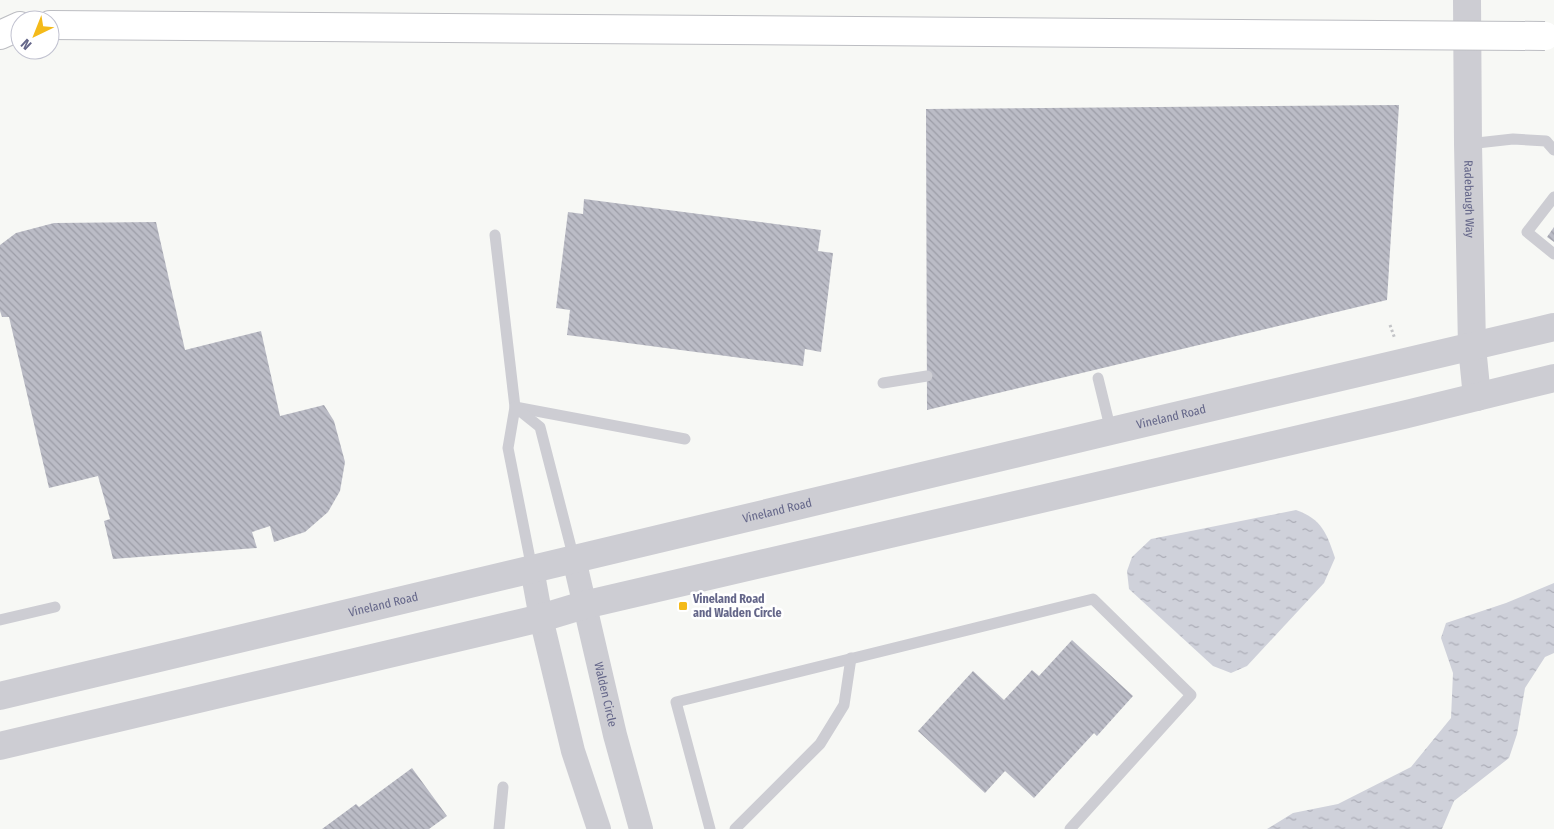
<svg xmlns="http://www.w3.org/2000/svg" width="1554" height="829" viewBox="0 0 1554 829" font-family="'Fira Sans Condensed',sans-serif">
	<defs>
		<pattern id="water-ripples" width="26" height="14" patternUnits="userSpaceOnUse" patternTransform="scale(1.25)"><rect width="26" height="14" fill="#cfd1da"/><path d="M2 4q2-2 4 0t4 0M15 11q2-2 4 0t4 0" fill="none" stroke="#acadb7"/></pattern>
		<pattern id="building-back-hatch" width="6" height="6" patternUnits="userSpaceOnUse" patternTransform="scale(1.25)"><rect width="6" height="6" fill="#bbbcc6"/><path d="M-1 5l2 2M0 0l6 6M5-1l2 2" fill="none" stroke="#9c9da7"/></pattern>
	</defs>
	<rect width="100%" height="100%" fill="#f7f8f5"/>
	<g fill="url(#water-ripples)">
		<path d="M1296,510C1322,519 1327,534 1335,558L1324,583L1247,666L1231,673L1213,666L1129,589L1127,571L1132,557L1151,539Z"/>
		<polygon points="1554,583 1554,653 1545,657 1525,688 1517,734 1509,758 1454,801 1442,829 1267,829 1293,813 1338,804 1411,767 1451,718 1453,673 1441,638 1446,623 1506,603"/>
	</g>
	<g fill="url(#building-back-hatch)">
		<polygon points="1399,105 1387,300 927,410 926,109"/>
		<polygon points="584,199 821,230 818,251 833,253 821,352 805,349 803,366 567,335 570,310 556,308 568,212 583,214"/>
		<polygon points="156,222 185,350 261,331 280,416 324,405 334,421 345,462 340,491 328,512 305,532 274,542 270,526 252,532 257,548 113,559 104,521 110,519 98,476 49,488 9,317 2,317 0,311 0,245 16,233 54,223"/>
		<polygon points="1554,227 1554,242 1547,237"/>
		<polygon points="1072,640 1133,696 1097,736 1094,733 1034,798 1005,771 985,793 918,731 973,671 1004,700 1032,670 1039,676"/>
		<polygon points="412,768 447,816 429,829 322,829 356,804 359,807"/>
	</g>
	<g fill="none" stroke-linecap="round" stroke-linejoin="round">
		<g stroke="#bcbdc2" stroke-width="30">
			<g id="motorway">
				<polyline points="50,25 1380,35"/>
				<polyline points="0,35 20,26"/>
			</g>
		</g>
		<polyline stroke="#c3c4c7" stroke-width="3" stroke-dasharray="2.5 2.5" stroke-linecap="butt" points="1390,325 1395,339"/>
		<g stroke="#cdcdd3" stroke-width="11">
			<polyline points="1468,144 1513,139 1546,141 1554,150"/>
			<polyline points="1554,197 1527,232 1554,254"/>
			<polyline points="495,235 515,407 685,439"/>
			<polyline points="1098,378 1111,431"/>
			<polyline points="883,383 927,376"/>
			<polyline points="532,569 508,448 515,407 540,427 574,559"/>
			<polyline points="0,620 55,607"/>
			<polyline points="499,829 503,787"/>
			<polyline points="710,829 676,702 1093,599 1191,695 1070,829"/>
			<polyline points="735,829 820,744 844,705 851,658"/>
		</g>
		<g stroke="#cdcdd3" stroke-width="24">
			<path id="s1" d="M574,559L615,735L641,829"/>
			<polyline points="532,569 541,618 573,751 599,829"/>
		</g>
		<g stroke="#cdcdd3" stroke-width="28">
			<path id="s2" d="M1467,0L1468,144L1472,347L1477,397"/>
			<path id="s3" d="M0,696L1111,431L1554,327"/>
			<polyline points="0,746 541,618 584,605 1403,415 1554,378"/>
		</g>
		<use href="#motorway" stroke="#fff" stroke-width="28"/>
		<g stroke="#bcbdc2" stroke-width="30" stroke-linecap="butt">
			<polyline id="motorway-bridge" points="1380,35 1545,36"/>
		</g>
		<use href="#motorway-bridge" stroke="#fff" stroke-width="28"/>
	</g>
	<rect fill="#f4ba19" stroke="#fff" stroke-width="2" x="678" y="601" width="10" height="10" rx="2.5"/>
	<g text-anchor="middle" stroke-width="5" stroke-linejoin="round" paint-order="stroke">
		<g font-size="12" fill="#646689" stroke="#fff">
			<text dy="4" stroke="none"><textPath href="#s2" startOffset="199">Radebaugh Way</textPath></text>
			<text dy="4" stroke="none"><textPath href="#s3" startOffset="1204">Vineland Road</textPath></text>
			<text dy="4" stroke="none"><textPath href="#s3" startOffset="799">Vineland Road</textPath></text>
			<text dy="4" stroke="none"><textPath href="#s3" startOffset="394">Vineland Road</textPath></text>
			<text dy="4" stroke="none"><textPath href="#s1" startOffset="139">Walden Circle</textPath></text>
		</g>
		<g font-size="12" font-weight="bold" fill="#646689" stroke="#fff" text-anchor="start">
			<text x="693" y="603">Vineland Road<tspan x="693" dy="14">and Walden Circle</tspan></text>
		</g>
	</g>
	<g transform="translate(35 35) rotate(223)"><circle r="24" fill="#ffffff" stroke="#c1c2d0"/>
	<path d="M0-4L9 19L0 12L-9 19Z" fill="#f4ba19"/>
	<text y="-8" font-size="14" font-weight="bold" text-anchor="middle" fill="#646689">N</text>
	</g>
</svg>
